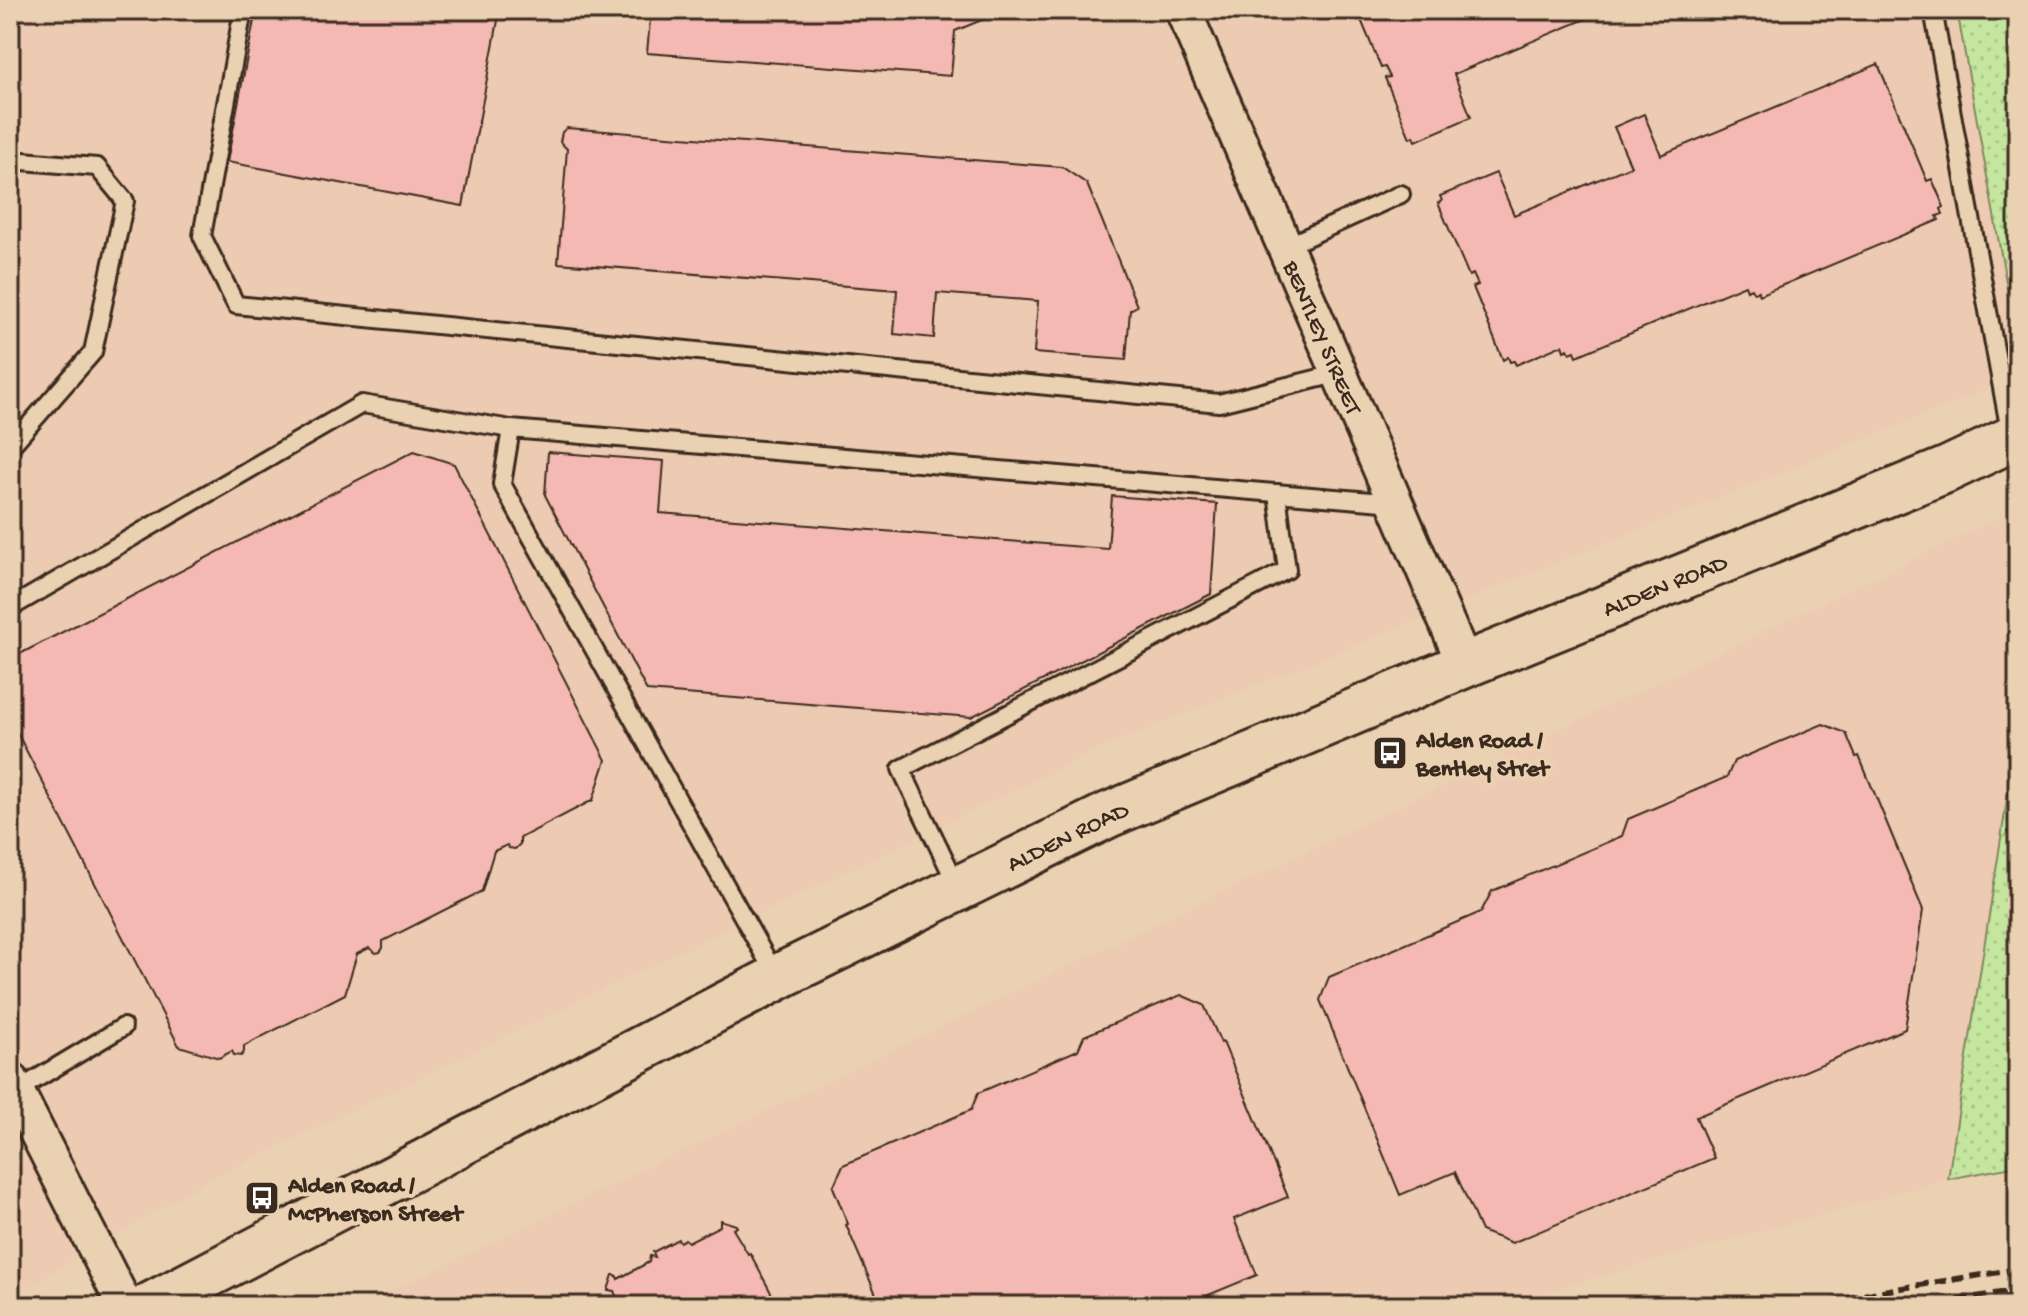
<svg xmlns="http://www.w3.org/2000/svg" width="2028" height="1316" viewBox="0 0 2028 1316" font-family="'Gochi Hand',sans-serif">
	<defs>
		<pattern id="grass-dots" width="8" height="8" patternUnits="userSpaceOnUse" patternTransform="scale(2)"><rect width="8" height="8" fill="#c4e69f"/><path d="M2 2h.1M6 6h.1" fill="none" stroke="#a9c588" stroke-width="1.8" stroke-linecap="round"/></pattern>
	</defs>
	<rect width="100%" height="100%" fill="#ead1b2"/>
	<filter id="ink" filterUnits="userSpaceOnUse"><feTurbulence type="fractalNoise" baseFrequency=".0125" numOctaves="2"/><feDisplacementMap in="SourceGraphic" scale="16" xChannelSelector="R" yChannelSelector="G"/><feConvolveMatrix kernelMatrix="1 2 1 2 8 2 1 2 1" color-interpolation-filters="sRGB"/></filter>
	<g filter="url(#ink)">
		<g fill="#edcab2">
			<polygon points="10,10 2018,10 2018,377 1110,744 208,1180 10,1298"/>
			<polygon points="2018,509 2018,729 1948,1179 1495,1306 360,1306"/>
		</g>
		<g fill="url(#grass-dots)" stroke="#80885e" stroke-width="2">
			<polygon points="1957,10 2018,10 2018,348"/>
			<polygon points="2018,729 2018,1166 1948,1179"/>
		</g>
		<g fill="#f4b9b2" stroke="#3b2a1e" stroke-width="2">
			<polygon points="256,10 500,10 463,206 227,162"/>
			<polygon points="651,10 1006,10 955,31 951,76 647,53"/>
			<polygon points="1357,10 1607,10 1454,74 1471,117 1416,141 1414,136 1410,138 1385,78 1390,77 1385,67 1381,68"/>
			<polygon points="1878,64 1927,181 1932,179 1944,207 1941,209 1943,214 1937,216 1939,220 1759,295 1758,291 1754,293 1751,288 1747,290 1745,285 1577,356 1575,351 1570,353 1568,349 1564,351 1562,345 1516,365 1514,361 1510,362 1508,357 1503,360 1473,287 1478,285 1473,274 1469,276 1438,203 1442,201 1440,196 1496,173 1514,215 1631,166 1614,127 1644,114 1661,155"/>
			<polygon points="567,128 1062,167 1087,184 1137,306 1130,310 1126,360 1034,353 1038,301 937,293 934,338 894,334 897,290 558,263 567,149 560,142 562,132"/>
			<polygon points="414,451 454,464 606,760 593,800 520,838 520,844 515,849 509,848 507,845 494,851 482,891 383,941 383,948 380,952 376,953 369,948 357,954 345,994 244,1046 244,1052 241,1056 234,1055 232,1051 219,1058 179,1046 10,719 10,665 12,658"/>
			<polygon points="548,452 664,461 660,513 1108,549 1112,496 1217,504 1211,594 971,717 647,691 545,495"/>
			<polygon points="1823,724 1846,733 1856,757 1859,756 1923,910 1905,1029 1696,1117 1714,1158 1512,1243 1481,1231 1455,1172 1400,1195 1320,1000 1329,977 1481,912 1492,891 1622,836 1628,819 1727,777 1734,761"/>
			<polygon points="1181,995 1204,1005 1221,1043 1223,1042 1288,1197 1234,1219 1257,1275 1182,1306 881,1306 846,1225 848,1224 833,1187 843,1165 971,1110 978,1093 1078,1050 1084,1036"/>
			<polygon points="720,1220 736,1225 737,1227 733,1229 748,1254 750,1253 778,1306 620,1306 614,1291 608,1290 613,1275 616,1275 618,1279 649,1262 650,1256 655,1257 653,1252 678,1239 680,1242 685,1239 688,1242 720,1226"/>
		</g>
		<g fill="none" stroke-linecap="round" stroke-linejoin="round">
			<g stroke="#3b2a1e" stroke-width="22">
				<g id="lane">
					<polyline points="243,10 202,236 236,305 1219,403 1340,373"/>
					<polyline points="1933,10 2011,437"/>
					<polyline points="10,160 97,167 125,201 93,352 10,447"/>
					<polyline points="1285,247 1401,194"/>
					<polyline points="10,608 362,404 511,429"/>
					<polyline points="958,887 901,769 1287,570 1277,493"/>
					<polyline points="776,976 502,484 511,429 1395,503"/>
					<polyline points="16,1091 123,1027"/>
				</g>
			</g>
			<g stroke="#3b2a1e" stroke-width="40">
				<g id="street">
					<path id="s1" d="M1183,10L1465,665"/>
					<polyline points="10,1079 125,1306"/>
				</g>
			</g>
			<g stroke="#3b2a1e" stroke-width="50">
				<g id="secondary">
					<path id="s2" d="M149,1306L786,973L1108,815L1465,665L1946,470L2018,436"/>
				</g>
			</g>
			<use href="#lane" stroke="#ead1b2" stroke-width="16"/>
			<use href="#street" stroke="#ead1b2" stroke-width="34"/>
			<use href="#secondary" stroke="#ead1b2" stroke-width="44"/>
			<g stroke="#3b2a1e" stroke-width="6" stroke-dasharray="12 6" stroke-linecap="butt">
				<polyline points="1811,1306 1883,1291 2018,1269"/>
				<polyline points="1922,1306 2018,1290"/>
			</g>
		</g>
	</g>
	<defs>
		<g id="bus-square" transform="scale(1.8)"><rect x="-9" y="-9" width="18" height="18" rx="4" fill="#3b2a1e" stroke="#ead1b2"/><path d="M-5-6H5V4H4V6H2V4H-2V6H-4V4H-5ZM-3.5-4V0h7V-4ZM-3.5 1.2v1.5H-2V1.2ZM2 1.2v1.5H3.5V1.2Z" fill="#fff"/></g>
	</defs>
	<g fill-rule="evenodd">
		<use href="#bus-square" x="1390" y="753"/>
		<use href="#bus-square" x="262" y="1198"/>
	</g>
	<g text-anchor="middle" stroke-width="8" stroke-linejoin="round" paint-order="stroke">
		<g font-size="24" fill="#3b2a1e" stroke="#ead1b2">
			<text dy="8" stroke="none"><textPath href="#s1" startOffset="356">BENTLEY STREET</textPath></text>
			<text dy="8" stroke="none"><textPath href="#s2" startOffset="1680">ALDEN ROAD</textPath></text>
			<text dy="8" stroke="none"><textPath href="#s2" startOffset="1032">ALDEN ROAD</textPath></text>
		</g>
		<g font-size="24" font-weight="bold" fill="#3b2a1e" stroke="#ead1b2" text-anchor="start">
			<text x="1416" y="747">Alden Road /<tspan x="1416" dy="28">Bentley Stret</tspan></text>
			<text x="288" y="1192">Alden Road /<tspan x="288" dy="28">McPherson Street</tspan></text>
		</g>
	</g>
	<rect width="2028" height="1316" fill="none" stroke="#ead1b2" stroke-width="40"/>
	<rect x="20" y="20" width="1988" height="1276" fill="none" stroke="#3b2a1e" stroke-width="3" filter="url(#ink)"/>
</svg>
